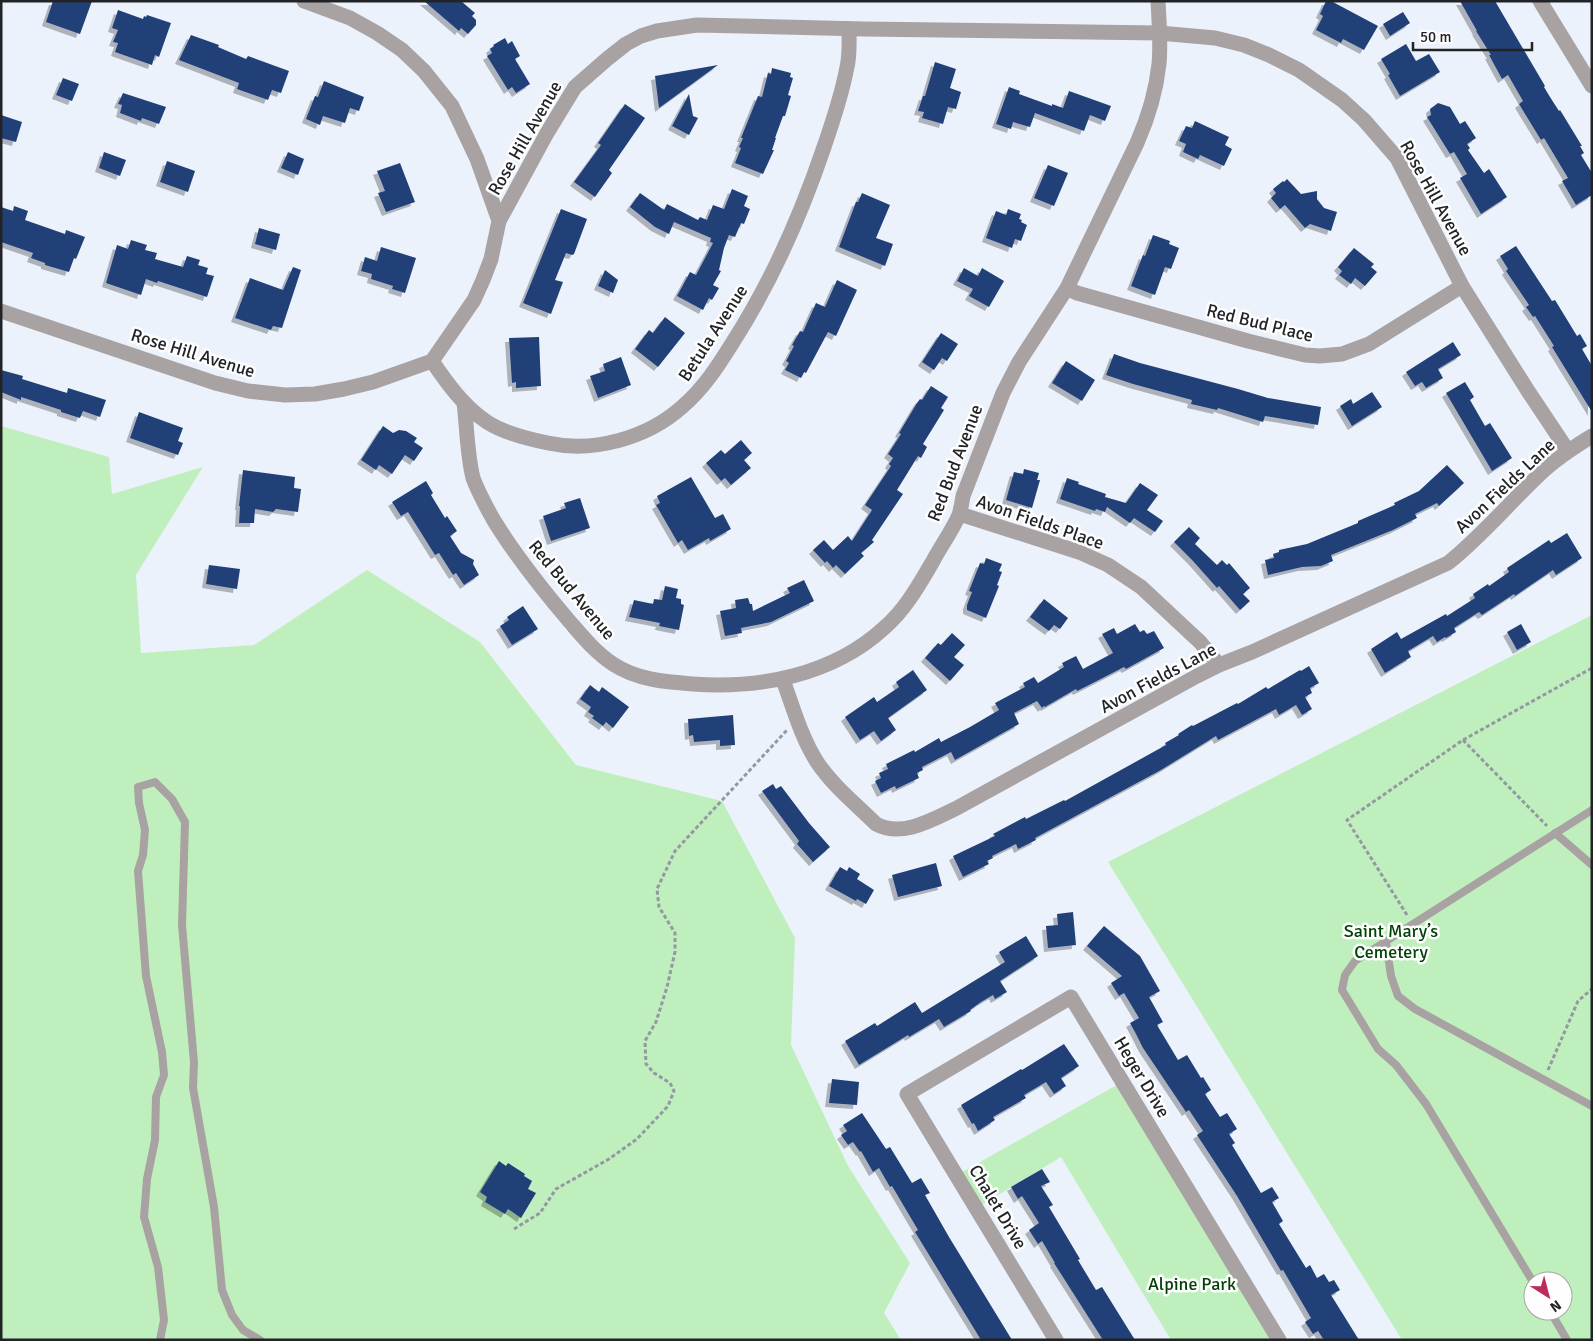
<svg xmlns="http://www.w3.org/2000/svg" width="1593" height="1341" viewBox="0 0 1593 1341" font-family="Signika,sans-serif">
	<defs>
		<filter id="shadow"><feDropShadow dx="-4" dy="4" stdDeviation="0" flood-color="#0004"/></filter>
	</defs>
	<rect width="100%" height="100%" fill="#ecf2fc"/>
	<g fill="#c0efbe" fill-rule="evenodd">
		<polygon points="1,426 109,457 112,494 203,467 136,575 141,653 254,645 367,570 480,642 576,765 722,801 795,938 791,1045 848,1166 910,1263 884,1313 901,1340 1,1340"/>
		<path d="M1592,615V1340H1402L1108,862ZM1533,1281H1563V1311H1533Z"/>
		<polygon points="1122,1082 1279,1340 1171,1340 1061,1157 977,1208 957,1175"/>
	</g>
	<g fill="#214078" filter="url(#shadow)">
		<polygon points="53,1 92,1 80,34 46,22"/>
		<polygon points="424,1 461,1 475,13 472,16 476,20 476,25 468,34 461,28 459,31"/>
		<polygon points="1326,1 1331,1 1378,26 1364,50 1343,39 1341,43 1316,30 1323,16 1320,14"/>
		<polygon points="1460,1 1495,1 1545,86 1544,87 1550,97 1559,111 1560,110 1582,146 1580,146 1584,153 1581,155 1592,173 1592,195 1576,205 1562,181 1568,178 1544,138 1541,140 1519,104 1523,101 1508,75 1502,79 1489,55 1491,55 1476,31 1477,31"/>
		<polygon points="118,10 143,19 144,16 146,17 147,15 171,23 159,57 155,55 152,65 115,52 118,43 113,42 118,30 112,28"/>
		<polygon points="1403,12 1410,23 1390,36 1383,24"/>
		<polygon points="191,35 219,45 218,47 246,59 248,56 289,71 281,93 272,90 268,100 237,89 239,83 179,60"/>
		<polygon points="505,38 508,44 512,41 520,56 515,59 530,84 516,93 512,87 508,90 487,56 492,53 490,49 494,46 493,45"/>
		<polygon points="1406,44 1416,61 1429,54 1440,72 1400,96 1388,75 1390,74 1381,59"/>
		<polygon points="935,62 956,69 950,88 961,92 956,109 948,107 943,124 922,118 924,112 918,111 923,96 925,96"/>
		<polygon points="718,65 659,108 655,76"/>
		<polygon points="772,68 791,73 790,77 793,78 788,95 791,96 785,116 783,116 775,138 776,138 772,150 774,150 763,174 735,163 741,148 739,147 743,138 741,138 758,96 762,97 768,73 771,74"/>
		<polygon points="63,78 79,84 72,101 56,95"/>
		<polygon points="324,81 364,97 359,111 350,108 345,123 323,116 320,125 306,119 315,96 318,97"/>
		<polygon points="1009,87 1020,91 1019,94 1052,106 1052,104 1063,108 1069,91 1111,106 1105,121 1090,115 1084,131 1035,113 1030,127 1013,122 1011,129 996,124"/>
		<polygon points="123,93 166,107 159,124 142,118 141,121 120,113 122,105 118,104"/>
		<polygon points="689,94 693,116 698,118 689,135 672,126"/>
		<polygon points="1438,103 1450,107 1460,124 1465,121 1476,138 1467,144 1470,148 1468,150 1484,173 1489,169 1507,197 1481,214 1460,178 1467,174 1454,152 1450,154 1427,117 1431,115 1430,109"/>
		<polygon points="625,104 645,118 609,170 612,173 595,197 574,182 601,145 598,143"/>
		<polygon points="1,115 22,122 16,142 1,138"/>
		<polygon points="1195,121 1229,137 1225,145 1232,149 1224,166 1200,155 1198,159 1183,152 1186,144 1179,141 1186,126 1192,128"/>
		<polygon points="104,152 126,160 120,176 99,168"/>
		<polygon points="288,152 304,159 298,175 281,168"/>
		<polygon points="167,161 195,171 188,192 160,182"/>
		<polygon points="400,163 415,202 386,212 378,193 385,191 377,171"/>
		<polygon points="1048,165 1068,173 1054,206 1034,198"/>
		<polygon points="1287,179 1301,194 1317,191 1317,199 1324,208 1337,212 1331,231 1310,224 1305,228 1285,205 1280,209 1271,198 1276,193 1273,189 1283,181 1284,182"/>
		<polygon points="732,189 748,196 744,206 750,209 744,224 741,223 735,237 729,235 724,248 719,270 721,271 713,285 719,288 712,300 709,298 703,310 677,296 690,272 696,275 713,243 710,242 711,238 674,222 669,234 655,227 630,207 640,193 664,210 667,204 698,220 700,217 707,220 713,205 724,209"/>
		<polygon points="862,193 890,205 876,238 893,244 885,266 839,247 856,202 858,202"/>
		<polygon points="14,206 28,211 25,220 65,234 66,230 85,237 76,259 74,258 69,272 45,265 45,263 31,258 33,253 1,242 1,207 13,211"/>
		<polygon points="561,209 587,219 574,254 572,255 566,253 555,280 563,282 551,314 523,303"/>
		<polygon points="1008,209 1021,214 1019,219 1022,220 1021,222 1027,225 1021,241 1015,239 1012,248 986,238 996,211 1006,215"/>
		<polygon points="259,228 280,234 276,250 255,244"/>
		<polygon points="1153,235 1170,241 1169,244 1179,248 1171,269 1165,267 1155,295 1131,286 1143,255 1145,256"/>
		<polygon points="131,240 147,245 145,250 157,253 155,259 183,267 187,256 200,260 198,265 208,268 206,274 214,276 207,297 158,281 157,283 146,279 141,295 106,283 117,245 128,249"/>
		<polygon points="1516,246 1552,301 1555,300 1577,336 1580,334 1587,346 1582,349 1592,366 1592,412 1552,347 1554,346 1535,316 1533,317 1526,307 1529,305 1506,271 1508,269 1500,256"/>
		<polygon points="381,247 416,258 405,293 392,289 393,286 371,279 372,274 361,271 365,257 377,261"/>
		<polygon points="1354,248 1374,264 1371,267 1377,272 1365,286 1355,278 1351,284 1339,275 1342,271 1338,267"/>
		<polygon points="293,267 301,270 282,328 273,326 271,330 235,318 250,278 283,290"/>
		<polygon points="964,268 978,276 982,268 1004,281 989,307 969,296 973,289 957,281"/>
		<polygon points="605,270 618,280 613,293 598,286"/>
		<polygon points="837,280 857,290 836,336 828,332 806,373 804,372 801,378 785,370 789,363 786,361 794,346 792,345 800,331 803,332 816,303 825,307"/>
		<polygon points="665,317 685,333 658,367 635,349 649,330 653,333"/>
		<polygon points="941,333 958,344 947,361 942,358 934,370 922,362"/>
		<polygon points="539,337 541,386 516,388 516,382 512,383 509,338"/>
		<polygon points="1453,342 1461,355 1438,369 1443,378 1426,388 1422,382 1415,386 1406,372"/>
		<polygon points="1114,354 1140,363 1238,389 1268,398 1321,407 1318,425 1265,416 1263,422 1218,408 1217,410 1191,404 1192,400 1133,384 1106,375"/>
		<polygon points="621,357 631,385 598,398 590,376 605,371 603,364"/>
		<polygon points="1066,361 1095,380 1082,401 1052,383"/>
		<polygon points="1,370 23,376 22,379 67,393 68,388 106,400 100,417 83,411 80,418 61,412 61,410 21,397 21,400 1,392"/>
		<polygon points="1465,382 1474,397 1470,400 1485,426 1490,423 1512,458 1492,471 1446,393"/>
		<polygon points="931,386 948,397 941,408 944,410 923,444 927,447 921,458 918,456 897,490 903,494 872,540 874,542 861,553 864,556 845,574 836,565 833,568 827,561 825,563 813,550 824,540 833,550 848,536 852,541 872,510 865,505 891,466 889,464 893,458 888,454 901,434 899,433 917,403 920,399 922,400"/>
		<polygon points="1372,392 1382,407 1352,426 1340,406 1351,399 1353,404"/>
		<polygon points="139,412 183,428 178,441 183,443 178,455 130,438"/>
		<polygon points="383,426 393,433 399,430 406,431 417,438 414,442 423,448 414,461 405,455 392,474 379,465 376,470 361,460"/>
		<polygon points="741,440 752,453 744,460 751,468 731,485 725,478 721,481 706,463 721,450 725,454"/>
		<polygon points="1447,465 1464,483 1439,506 1437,503 1415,514 1417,518 1393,530 1331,555 1333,561 1321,566 1302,567 1268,575 1265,560 1274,558 1273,554 1279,552 1279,550 1307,544 1358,523 1358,521 1395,505 1394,503 1419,491"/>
		<polygon points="1024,469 1039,473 1037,480 1040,480 1032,508 1006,500 1014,472 1023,474"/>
		<polygon points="243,470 295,477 294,488 301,489 298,512 276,509 273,512 255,509 254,523 239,523 240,506 239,506"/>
		<polygon points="691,477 715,518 723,514 731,529 710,541 709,538 688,550 682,540 678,543 656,505 660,503 657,496"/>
		<polygon points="1067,478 1079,482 1078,484 1106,494 1105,497 1126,503 1140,483 1158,495 1147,510 1163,521 1155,532 1134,518 1130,523 1107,507 1105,512 1096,509 1095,511 1060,499"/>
		<polygon points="426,481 433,493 431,495 445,518 447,516 457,531 450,536 461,553 474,560 473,564 479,575 464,585 456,573 453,575 439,553 435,555 408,512 401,516 392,502"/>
		<polygon points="580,498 590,528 551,541 543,516 566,508 564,503"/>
		<polygon points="1189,527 1200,538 1195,544 1217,565 1222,560 1227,565 1229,563 1250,588 1243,594 1250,601 1240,610 1219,586 1217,588 1193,561 1174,542"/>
		<polygon points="1567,533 1582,558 1556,575 1553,570 1515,596 1514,594 1482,615 1479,612 1454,628 1456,632 1446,638 1445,637 1437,642 1433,636 1408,651 1411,657 1385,673 1371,649 1397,632 1401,639 1446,614 1447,616 1475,598 1473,594 1488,584 1489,586 1509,572 1507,568 1549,540 1551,543"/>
		<polygon points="986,558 1002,564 999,571 1002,572 997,585 999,586 986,618 967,610 967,605 972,592 969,591 980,563 984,564"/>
		<polygon points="209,565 240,569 237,589 206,584"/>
		<polygon points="804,580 814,601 771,622 741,628 742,633 725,636 720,611 736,608 735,600 748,598 750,604 752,604 753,611 790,593 787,588"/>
		<polygon points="665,586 678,589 676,598 681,599 681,604 684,605 679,630 659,626 660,623 629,617 634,600 653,604 654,599 662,600"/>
		<polygon points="1044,599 1068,618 1060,629 1054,625 1049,631 1030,617"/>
		<polygon points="523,606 538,629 512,645 500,626 509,620 507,617"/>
		<polygon points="1135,624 1140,632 1144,630 1147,634 1154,631 1164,648 1126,669 1124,667 1089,685 1077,691 1076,689 1045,707 1044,706 1042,708 1037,701 1014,713 1019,724 955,760 951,752 922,767 923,770 917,773 919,778 896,789 895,786 881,793 875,781 881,778 879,773 888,769 886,764 914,750 915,752 939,738 941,742 970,727 999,710 995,703 1025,687 1023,683 1034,677 1038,683 1064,667 1062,663 1076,656 1083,669 1113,653 1102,634 1114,628 1117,634"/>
		<polygon points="1521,624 1531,642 1517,650 1507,632"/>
		<polygon points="952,633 965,645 954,657 964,665 950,681 925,658 938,643 941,645"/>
		<polygon points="1309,666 1319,683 1310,688 1312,693 1305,697 1312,709 1302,715 1296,705 1279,715 1276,709 1218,740 1216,736 1161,770 1035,838 1036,840 1018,849 1016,844 992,856 993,858 987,861 989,864 963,877 953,856 995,836 993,834 1025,817 1026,819 1064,800 1065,801 1166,745 1165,743 1179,735 1178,734 1192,725 1193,726 1237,703 1238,704 1266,687 1268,689 1300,670 1301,671"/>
		<polygon points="913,670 927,690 888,718 896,730 881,741 874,731 860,740 845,717 874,697 877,702 899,687 896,682"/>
		<polygon points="590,685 599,692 602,687 629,707 613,728 606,722 603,726 592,718 594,716 588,712 591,707 580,699"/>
		<polygon points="733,715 735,745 720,746 720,740 694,742 693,735 689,736 688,719"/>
		<polygon points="773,784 776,789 781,786 809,823 830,847 813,862 797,844 799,841 762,791"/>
		<polygon points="936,863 942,886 898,897 892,875"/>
		<polygon points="840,867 847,871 849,867 860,874 857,879 874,890 866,904 857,899 856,901 829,886"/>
		<polygon points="1073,912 1076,945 1048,948 1046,926 1058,925 1057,914"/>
		<polygon points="1104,926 1140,956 1160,991 1149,997 1163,1022 1157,1025 1178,1060 1187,1055 1201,1078 1203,1077 1211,1090 1205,1094 1220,1117 1227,1113 1237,1129 1229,1134 1235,1143 1232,1145 1261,1193 1272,1187 1279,1198 1272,1202 1283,1221 1279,1224 1306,1268 1310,1265 1317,1278 1324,1274 1329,1282 1334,1280 1340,1290 1331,1295 1359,1340 1324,1340 1318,1331 1313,1334 1305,1322 1311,1318 1283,1270 1281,1271 1237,1196 1197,1135 1203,1131 1189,1110 1186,1112 1143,1048 1136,1034 1130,1023 1139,1018 1124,993 1119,996 1111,983 1122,976 1087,946"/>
		<polygon points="1026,936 1038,956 1000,981 1007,992 995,999 993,995 981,1002 970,1010 971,1011 944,1027 939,1019 909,1037 908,1035 859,1065 845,1041 875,1023 877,1026 915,1002 922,1013 1005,962 999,952"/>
		<polygon points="1064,1044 1079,1066 1061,1078 1066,1086 1054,1094 1046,1082 1024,1095 1026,1098 993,1117 995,1120 978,1131 974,1123 972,1124 961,1105 1021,1069 1022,1070"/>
		<polygon points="832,1079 859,1082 857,1105 829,1103"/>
		<polygon points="862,1113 886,1149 890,1147 912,1183 921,1178 930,1193 925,1195 949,1237 1012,1340 981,1340 915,1232 918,1230 892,1186 890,1187 879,1168 873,1172 861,1151 860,1152 853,1142 848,1145 841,1135 847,1131 843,1125"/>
		<polygon points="499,1161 506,1166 508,1163 525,1174 524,1176 532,1181 528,1189 536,1193 521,1218 508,1209 505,1214 485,1202 487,1197 480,1192"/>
		<polygon points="1042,1169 1050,1182 1041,1186 1053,1205 1049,1207 1080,1259 1078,1260 1096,1290 1102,1287 1135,1340 1103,1340 1054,1263 1055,1263 1042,1241 1038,1244 1029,1230 1039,1223 1022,1196 1018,1199 1011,1187"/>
	</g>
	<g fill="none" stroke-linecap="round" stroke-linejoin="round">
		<g stroke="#9498a0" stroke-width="3" stroke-dasharray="4 2.5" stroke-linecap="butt">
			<polyline points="1463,740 1547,826"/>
			<polyline points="1407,915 1347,820 1463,740 1592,668"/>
			<polyline points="1548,1070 1578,1001 1592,989"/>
			<polyline points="514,1229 540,1213 556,1189 609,1159 637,1139 668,1106 674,1091 670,1083 654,1073 646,1064 645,1041 656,1022 667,987 675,952 675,933 659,907 657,889 675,851 787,730"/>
		</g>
		<g stroke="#a8a2a2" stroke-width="8">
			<polyline points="1555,833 1592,865"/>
			<polyline points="1386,942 1391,976 1398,996 1415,1009 1592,1106"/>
			<polyline points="1533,1282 1426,1104 1396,1065 1378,1049 1342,990 1345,975 1355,961 1592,810"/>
			<polyline points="1550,1311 1567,1340"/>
			<polyline points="160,1340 164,1320 158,1267 144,1217 147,1179 155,1140 156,1097 164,1075 162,1052 146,976 138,871 143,855 145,830 139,803 138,787 155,782 172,799 185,822 182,925 194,1062 193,1088 214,1207 222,1290 232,1315 243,1330 260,1340"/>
		</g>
		<g stroke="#a8a2a2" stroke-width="15">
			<polyline points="304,1 350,18 377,33 402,50 424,71 452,106 477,159 499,221"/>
			<polyline points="1540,1 1592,86"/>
			<polyline points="1067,288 1077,293 1248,341 1305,355 1320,356 1342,354 1369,344 1462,286"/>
			<polyline points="1,311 215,383 248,391 285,395 315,394 344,389 373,382 432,361 474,300 483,280 491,259 499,221 547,133 575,87 607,59 626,44 641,36 657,31 697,25 864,29 1159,33 1215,38 1244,45 1269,55 1299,70 1342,100 1364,120 1397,158 1462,286 1528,391 1568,451"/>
			<path d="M432,361C447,383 464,407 487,422C504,433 528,439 548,443C594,453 647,438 682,407C704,388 718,366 733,342C772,281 801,215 824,147C833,121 842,94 847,67C850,55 849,41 849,29"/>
			<path d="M464,403C467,427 467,454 473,478C478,492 486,506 493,519C515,555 542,589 570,622C583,637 596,653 613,664C637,680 666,682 693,684C760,689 833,675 884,628C905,610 919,585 933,561C941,546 952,531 959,515C961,509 962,502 963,496L1003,393L1019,362L1067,288L1137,143C1148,118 1156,92 1159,64C1161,44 1159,22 1158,1"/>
			<polyline points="960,514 1079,552 1108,565 1141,587 1200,642 1219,665"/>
			<path d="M783,680C793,707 801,737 817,762C833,786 856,804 876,824C901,838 932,820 955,809L1197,676L1219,665L1252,652L1448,563C1482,536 1510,502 1542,472C1557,458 1574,447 1592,436"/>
			<polyline points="1056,1340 907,1094 1071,997 1279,1340"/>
		</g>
	</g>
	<g text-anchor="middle" stroke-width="5" stroke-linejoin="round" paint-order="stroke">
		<g font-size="18" fill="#212327" stroke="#fefefe">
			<text transform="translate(525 138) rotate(-60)" y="6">Rose Hill Avenue</text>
			<text transform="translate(1436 198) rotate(61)" y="6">Rose Hill Avenue</text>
			<text transform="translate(1260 323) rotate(14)" y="6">Red Bud Place</text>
			<text transform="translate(713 333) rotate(-57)" y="6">Betula Avenue</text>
			<text transform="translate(193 353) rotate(17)" y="6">Rose Hill Avenue</text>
			<text transform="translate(955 463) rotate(-69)" y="6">Red Bud Avenue</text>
			<text transform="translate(1505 486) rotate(-43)" y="6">Avon Fields Lane</text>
			<text transform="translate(1040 522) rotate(19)" y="6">Avon Fields Place</text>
			<text transform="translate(572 590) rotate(50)" y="6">Red Bud Avenue</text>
			<text transform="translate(1158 678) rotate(-28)" y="6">Avon Fields Lane</text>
			<text transform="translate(1142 1077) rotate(59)" y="6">Heger Drive</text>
			<text transform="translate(998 1207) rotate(59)" y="6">Chalet Drive</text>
		</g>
		<g font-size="18" fill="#024207" stroke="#fefefe">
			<text x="1391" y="937">Saint Mary’s<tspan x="1391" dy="21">Cemetery</tspan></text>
			<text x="1192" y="1290">Alpine Park</text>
		</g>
	</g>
	<rect width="1593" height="1341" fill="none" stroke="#212327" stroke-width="5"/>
	<g transform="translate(1548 1296) rotate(144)"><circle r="24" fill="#fefefe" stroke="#a6a6a8"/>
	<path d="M0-4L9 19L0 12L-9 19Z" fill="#bb2c5a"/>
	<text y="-8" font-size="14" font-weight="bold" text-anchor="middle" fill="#212327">N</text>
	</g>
	<path d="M1413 42v8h119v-8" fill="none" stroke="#212327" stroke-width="2.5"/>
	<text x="1420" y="42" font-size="15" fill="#212327" stroke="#fefefe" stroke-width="4" paint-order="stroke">50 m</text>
</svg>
